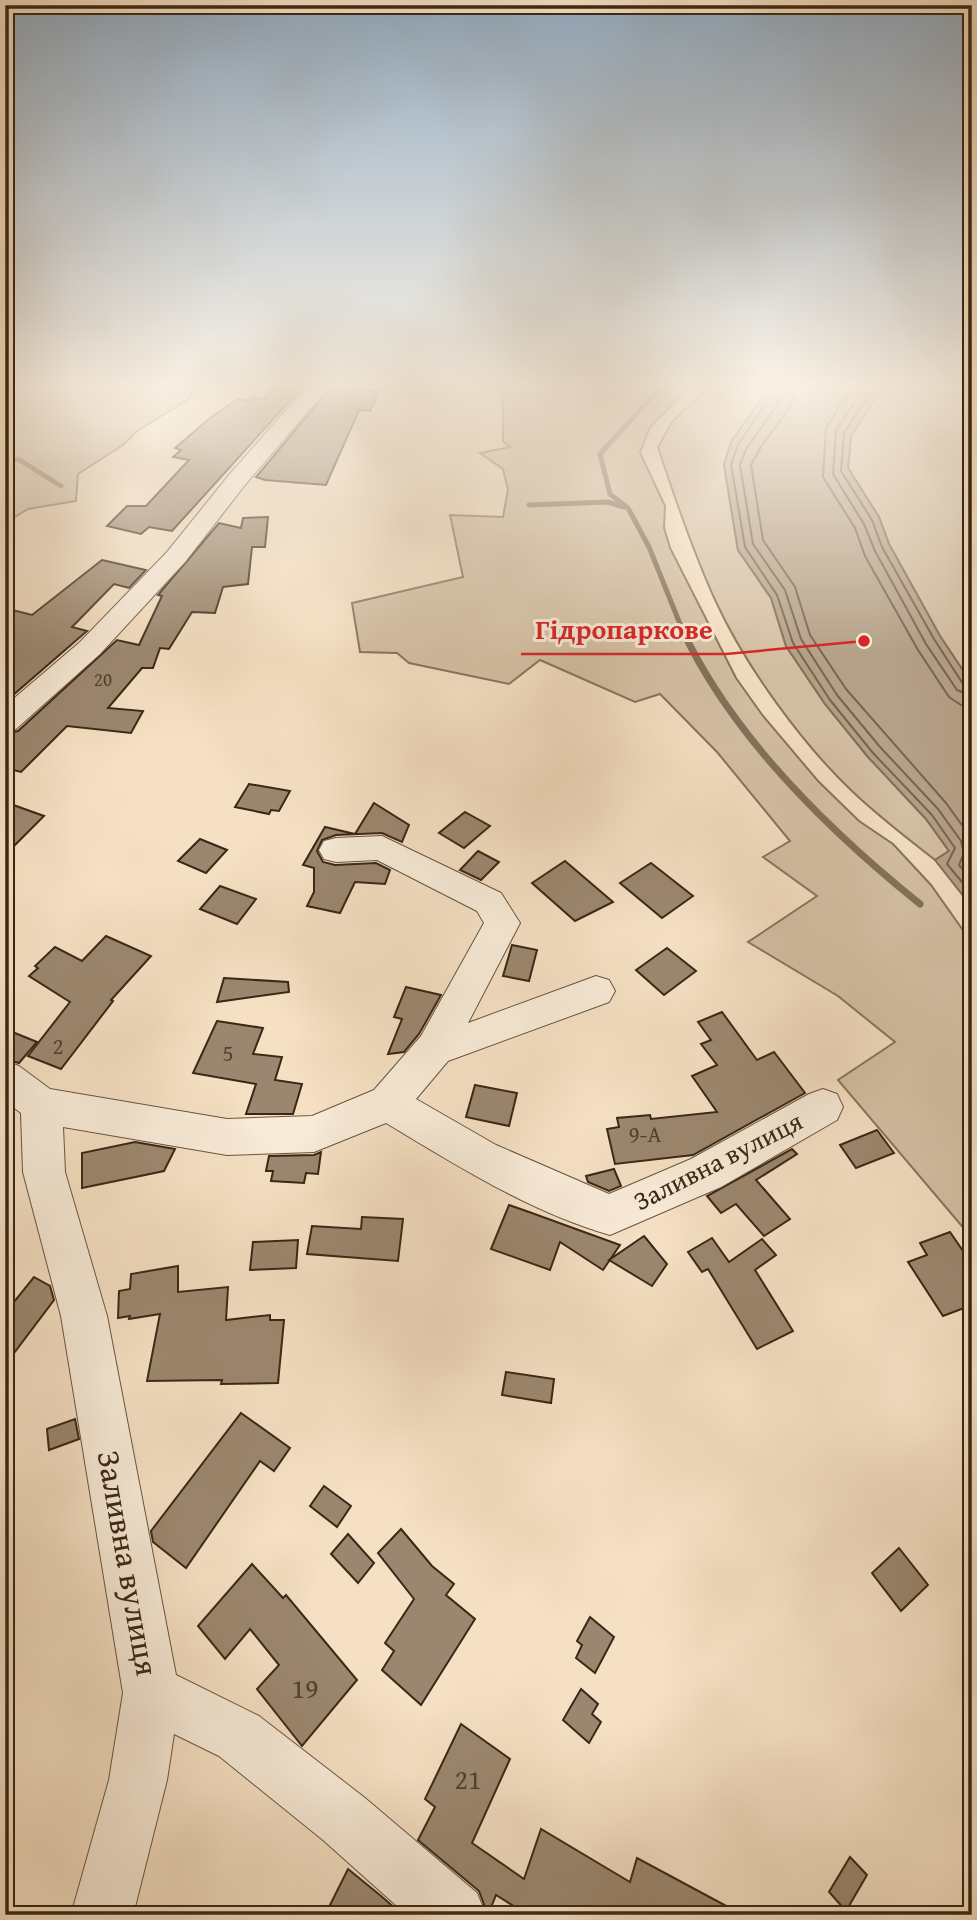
<svg xmlns="http://www.w3.org/2000/svg" width="977" height="1920" viewBox="0 0 977 1920" font-family="'Gentium Book Plus',serif">
	<rect width="100%" height="100%" fill="#f5e0c3"/>
	<filter id="stains"><feTurbulence type="fractalNoise" baseFrequency=".00286" numOctaves="4"/><feColorMatrix values="0 0 0 0 .2 0 0 0 0 .09 0 0 0 0 .02 0 0 0 .5 -.17"/></filter>
	<radialGradient id="worn" r=".72"><stop offset=".6" stop-color="#630" stop-opacity="0"/><stop offset="1" stop-color="#630" stop-opacity=".3"/></radialGradient>
	<g fill="#d5c1a5" stroke="#88745d" stroke-width="2">
		<polygon points="5,384 195,384 189,399 137,431 123,445 78,474 76,501 28,509 5,523"/>
		<polygon points="498,384 692,384 650,427 640,453 665,506 664,528 670,548 736,678 763,716 818,781 859,821 893,844 931,885 972,943 972,1228 966,1231 838,1080 895,1042 838,996 748,942 817,896 763,857 790,841 717,752 660,694 635,702 540,660 509,684 409,663 397,653 360,652 352,603 463,577 450,515 503,517 508,490 503,469 480,453 510,447 503,441 503,402"/>
		<path d="M712,384H772L731,442L724,465L738,550L771,598L786,646L825,704L868,757L926,819L949,851L935,860C907,838 878,816 853,792C802,744 745,665 716,602C693,552 675,499 658,447L672,422Z"/>
		<polygon points="885,384 972,384 972,684 940,636 889,544 879,517 848,468 851,436"/>
	</g>
	<polygon fill="#b5a188" stroke="#84705a" stroke-width="2" points="772,384 885,384 851,436 848,468 879,517 889,544 940,636 972,684 972,907 935,860 949,851 926,819 868,757 825,704 786,646 771,598 738,550 724,465 731,442"/>
	<g fill="none" stroke-linecap="round" stroke-linejoin="round">
		<g stroke="#78644e" stroke-width="2">
			<polyline points="778,384 738,445 731,464 745,547 777,595 793,643 830,700 873,753 932,815 955,848 947,864 972,894"/>
			<polyline points="786,384 784,395 746,449 740,465 753,544 785,590 801,639 837,695 880,747 938,809 961,841 964,853 959,865 972,880"/>
			<polyline points="797,384 791,406 762,445 751,465 763,540 795,587 810,635 846,689 946,803 972,839"/>
			<polyline points="854,384 826,428 823,477 855,528 865,556 918,650 949,697 961,705 972,706"/>
			<polyline points="866,384 836,431 833,474 864,524 875,551 926,644 957,690 972,696"/>
			<polyline points="876,384 844,433 841,471 872,520 882,547 934,639 963,684 972,687"/>
		</g>
		<g stroke="#84705a" stroke-width="5">
			<polyline points="664,384 600,454 610,494 628,508 649,547 682,629"/>
			<polyline points="5,461 18,459 61,486"/>
			<polyline points="529,505 608,502 624,507"/>
		</g>
		<path stroke="#84705a" stroke-width="7" d="M681,627C731,736 828,830 920,904"/>
	</g>
	<g fill="#9b876f" stroke="#3a2715" stroke-width="2">
		<polygon points="279,384 305,384 172,531 149,527 141,534 107,526 127,506 146,506 189,460 173,457 181,450 175,448 210,418 238,399 248,401 253,397 263,399"/>
		<polygon points="332,386 379,392 370,411 359,410 326,485 265,480 256,477"/>
		<polygon points="268,517 265,547 252,547 248,584 223,587 215,613 192,612 169,649 160,648 153,668 142,668 108,708 143,711 131,733 67,726 21,772 5,768 5,734 18,731 117,640 139,645 162,596 158,595 219,523 241,528 243,518"/>
		<polygon points="102,560 146,570 129,588 114,584 72,627 87,631 5,702 5,608 32,615"/>
		<polygon points="249,784 290,791 279,811 271,810 269,814 235,807"/>
		<polygon points="5,802 44,816 5,855"/>
		<polygon points="374,803 409,825 402,842 382,833 336,835 322,840 317,851 323,862 335,865 376,863 390,870 385,884 355,882 340,913 307,906 314,892 314,868 303,865 325,827 355,834"/>
		<polygon points="465,812 490,826 464,848 439,833"/>
		<polygon points="200,839 227,850 206,873 178,861"/>
		<polygon points="478,851 499,862 481,880 460,870"/>
		<polygon points="565,861 613,902 575,921 532,883"/>
		<polygon points="651,863 693,896 662,918 620,883"/>
		<polygon points="220,886 256,899 237,924 200,909"/>
		<polygon points="106,936 151,956 111,1000 113,1001 61,1069 28,1056 70,1002 29,976 38,968 35,966 55,947 82,961"/>
		<polygon points="512,945 537,950 529,981 503,976"/>
		<polygon points="667,948 696,971 664,995 636,970"/>
		<polygon points="224,978 288,982 289,992 217,1002"/>
		<polygon points="406,987 441,995 419,1034 404,1052 388,1054 402,1019 394,1017"/>
		<polygon points="722,1012 757,1060 774,1052 805,1093 693,1155 615,1164 607,1129 619,1127 617,1118 650,1115 651,1119 717,1112 692,1076 717,1065 701,1044 711,1040 698,1022"/>
		<polygon points="217,1021 263,1028 253,1054 282,1057 275,1080 302,1084 293,1114 246,1114 256,1084 193,1073"/>
		<polygon points="5,1029 37,1042 19,1063 5,1059"/>
		<polygon points="475,1085 517,1093 509,1126 466,1117"/>
		<polygon points="877,1130 894,1153 856,1168 840,1145"/>
		<polygon points="135,1142 175,1149 164,1171 82,1188 82,1153"/>
		<polygon points="792,1149 797,1154 756,1180 790,1219 764,1236 736,1204 721,1213 707,1196"/>
		<polygon points="321,1152 318,1174 306,1173 304,1183 271,1181 273,1171 266,1171 269,1156 314,1155"/>
		<polygon points="614,1169 621,1186 609,1191 588,1182 586,1176"/>
		<polygon points="509,1205 529,1212 620,1245 603,1270 560,1242 550,1270 491,1249"/>
		<polygon points="362,1217 403,1219 398,1261 307,1254 312,1226 361,1229"/>
		<polygon points="950,1232 972,1264 972,1305 943,1316 908,1262 927,1255 920,1243"/>
		<polygon points="644,1236 667,1264 652,1286 609,1260"/>
		<polygon points="712,1238 729,1262 762,1239 776,1255 755,1270 793,1331 757,1349 708,1269 702,1272 688,1252"/>
		<polygon points="298,1240 296,1268 250,1270 253,1242"/>
		<polygon points="178,1266 178,1292 228,1287 226,1320 270,1315 270,1320 284,1320 278,1383 221,1384 222,1380 147,1381 160,1314 129,1319 130,1316 118,1318 119,1291 130,1289 131,1274"/>
		<polygon points="34,1277 50,1286 54,1300 5,1365 5,1313"/>
		<polygon points="506,1372 554,1379 551,1403 502,1395"/>
		<polygon points="241,1413 290,1448 274,1471 260,1461 186,1568 153,1542 151,1531"/>
		<polygon points="75,1419 79,1439 49,1450 47,1429"/>
		<polygon points="324,1486 351,1506 337,1527 310,1506"/>
		<polygon points="401,1529 432,1566 454,1584 446,1595 475,1619 421,1705 382,1670 394,1651 385,1643 414,1599 378,1553"/>
		<polygon points="348,1534 374,1563 358,1583 331,1554"/>
		<polygon points="899,1548 928,1585 901,1611 872,1573"/>
		<polygon points="252,1564 283,1598 286,1595 357,1680 302,1746 257,1689 279,1665 250,1629 225,1659 198,1626"/>
		<polygon points="590,1617 614,1637 595,1673 576,1658 582,1645 577,1641"/>
		<polygon points="581,1689 598,1704 592,1714 601,1722 589,1743 563,1720"/>
		<polygon points="461,1724 510,1759 472,1843 524,1879 541,1829 630,1882 637,1858 743,1915 528,1915 496,1895 490,1910 485,1907 479,1891 418,1840 435,1807 425,1799"/>
		<polygon points="850,1857 867,1875 846,1911 829,1892"/>
		<polygon points="348,1869 381,1896 403,1915 325,1915"/>
	</g>
	<g fill="none" stroke-linecap="round" stroke-linejoin="round">
		<g stroke="#695540" stroke-width="2">
			<g id="minor">
				<polygon points="309,384 331,384 245,485 185,562 100,654 16,729 5,732 5,706 80,642 167,552 229,475"/>
				<path d="M382,836L501,893L520,923L468,1023L596,976L609,980L615,991L609,1002L448,1061L416,1099L496,1145L609,1194L691,1159L809,1094L823,1089L837,1094L843,1107L837,1120L721,1187L610,1235C530,1212 456,1165 386,1123L314,1152L227,1155L63,1127L65,1172L107,1316L176,1675L259,1716L365,1798L477,1893L486,1915H407L323,1840L219,1756L174,1734L167,1780L133,1915H71L109,1780L123,1693L61,1316L23,1172L21,1113L5,1101V1061L19,1066L50,1089L227,1119L312,1116L374,1090L421,1036L484,923L477,911L377,860L336,862L324,859L319,850L324,841L336,838Z"/>
			</g>
		</g>
		<use href="#minor" fill="#f8ebd8" fill-rule="evenodd"/>
	</g>
	<linearGradient id="sky" x2="0" y2="1"><stop stop-color="#93acc2"/><stop offset="0.59" stop-color="#faf1e4"/><stop offset="1" stop-color="#faf1e4" stop-opacity="0"/></linearGradient>
	<rect width="977" height="653" fill="url(#sky)"/>
	<g text-anchor="middle" stroke-width="6" stroke-linejoin="round" paint-order="stroke">
		<g font-size="19" fill="#523f2c">
			<text x="103" y="686">20</text>
		</g>
		<g font-size="23" fill="#523f2c">
			<text x="58" y="1054">2</text>
			<text x="228" y="1061">5</text>
			<text x="645" y="1142">9-А</text>
		</g>
		<g font-size="26" fill="#3a2715" stroke="#f8ebd8">
			<text transform="translate(718 1161) rotate(-27)" y="9">Заливна вулиця</text>
		</g>
		<g font-size="28" fill="#523f2c">
			<text x="305" y="1698">19</text>
			<text x="468" y="1789">21</text>
		</g>
		<g font-size="32" fill="#3a2715" stroke="#f8ebd8">
			<text transform="translate(128 1563) rotate(80)" y="11">Заливна вулиця</text>
		</g>
	</g>
	<path fill="none" stroke="#d62828" stroke-width="2.5" d="M864 641L726 654H521"/>
	<circle fill="#d62828" stroke="#f8ebd8" stroke-width="2.5" cx="864" cy="641" r="7"/>
	<g font-size="28" text-anchor="middle" font-weight="bold" fill="#d62828" stroke="#f8ebd8" stroke-width="6" stroke-linejoin="round" paint-order="stroke">
		<text x="624" y="639">Гідропаркове</text>
	</g>
	<rect width="977" height="1920" fill="none" stroke="#f5e0c3" stroke-width="28"/>
	<rect x="7" y="7" width="963" height="1906" fill="none" stroke="#3a2715" stroke-width="3.5"/>
	<rect x="14" y="14" width="949" height="1892" fill="none" stroke="#3a2715" stroke-width="2"/>
	<rect width="100%" height="100%" filter="url(#stains)"/>
	<rect width="100%" height="100%" fill="url(#worn)"/>
</svg>
